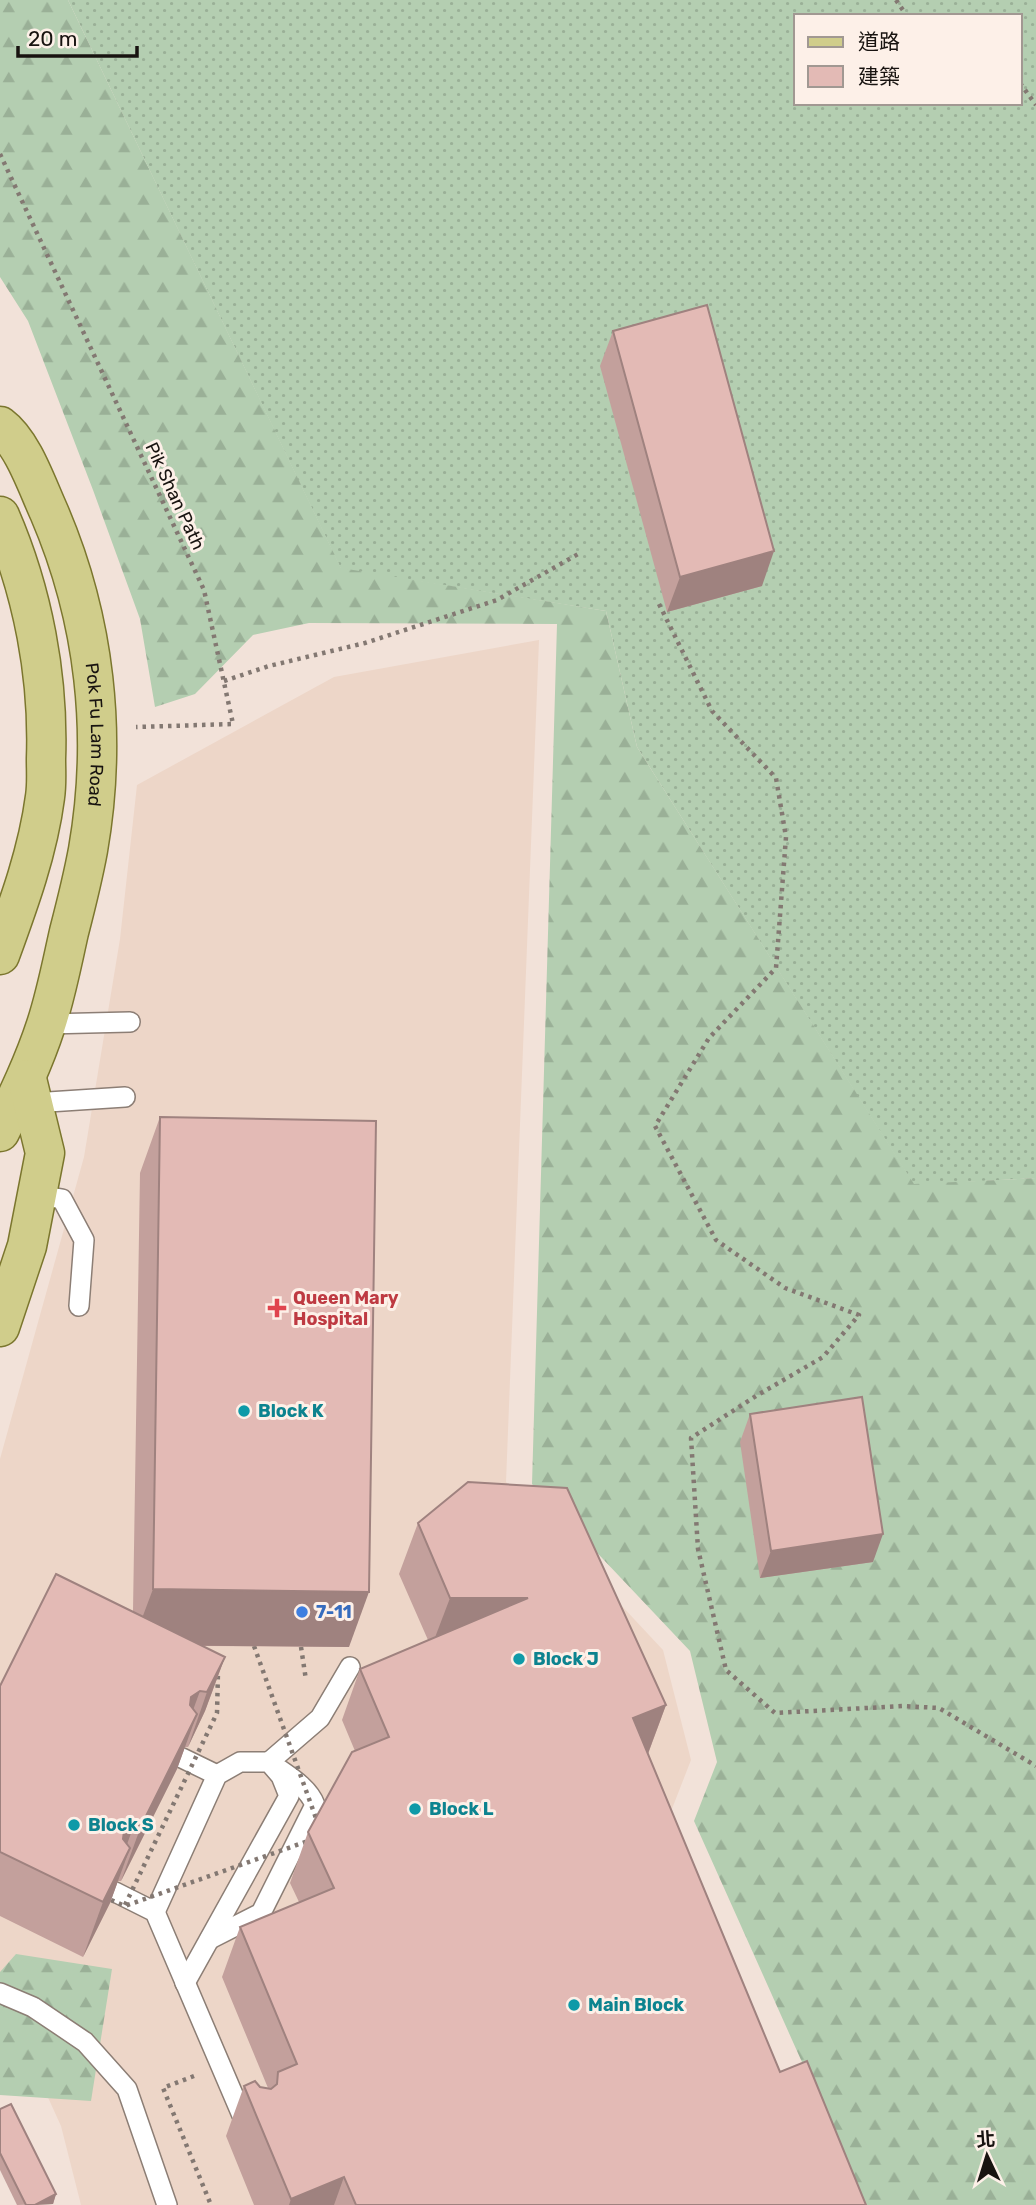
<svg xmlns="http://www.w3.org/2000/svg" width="1036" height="2205" viewBox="0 0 1036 2205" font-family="Rubik,'Noto Sans TC',sans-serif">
	<defs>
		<pattern id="grass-dots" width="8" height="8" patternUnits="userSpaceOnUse" patternTransform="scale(1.75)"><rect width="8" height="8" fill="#b4ceb1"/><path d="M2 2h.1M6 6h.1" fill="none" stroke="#9ab097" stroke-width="1.8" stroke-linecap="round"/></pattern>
		<pattern id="forest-firs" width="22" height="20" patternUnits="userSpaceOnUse" patternTransform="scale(1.75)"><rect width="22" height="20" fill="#b4ceb1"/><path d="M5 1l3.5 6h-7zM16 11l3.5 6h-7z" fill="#9ab097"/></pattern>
	</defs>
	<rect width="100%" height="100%" fill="#f2e2d9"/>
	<polygon fill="#edd6c8" points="539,640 506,1482 663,1650 691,1760 668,1819 840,2205 81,2205 61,2126 0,1992 0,1459 84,1157 120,939 137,785 334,677"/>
	<path fill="url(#grass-dots)" fill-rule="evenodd" d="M68,0H1036V1178L914,1185L637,747L606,611L341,569ZM796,16H1020V103H796Z"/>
	<g fill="url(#forest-firs)">
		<polygon points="0,0 68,0 341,568 606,611 637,747 914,1184 1036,1178 1036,2205 866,2205 694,1821 717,1762 690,1651 532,1484 557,624 309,623 253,635 195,694 155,707 140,619 93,490 28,321 0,277"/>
		<polygon points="16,1954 112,1969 91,2101 0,2095 0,1972"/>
	</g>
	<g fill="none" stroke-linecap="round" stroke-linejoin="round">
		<g stroke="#8c7e75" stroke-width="22">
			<g id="service">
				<polyline points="47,1024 130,1022"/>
				<polyline points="33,1103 125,1097"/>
				<polyline points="38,1195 62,1199 84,1240 79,1306"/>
				<polyline points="182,1758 217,1775"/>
				<polyline points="115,1892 155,1912 247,2127"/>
				<polyline points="155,1912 217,1775 240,1762 269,1762 281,1776 289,1796 185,1983"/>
				<path d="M210,1939L261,1913L315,1805C308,1786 285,1774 269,1762L320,1718L350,1667"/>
				<polyline points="0,1993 33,2007 85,2042 127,2089 167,2205"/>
			</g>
		</g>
		<g stroke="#7b762e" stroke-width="41">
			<g id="primary">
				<path id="s1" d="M0,426C23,443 37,486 49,512C95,619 108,735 88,850C83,877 76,905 69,932C62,963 56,995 46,1025C34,1062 17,1097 0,1132"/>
				<path d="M0,516C33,592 49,677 46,759C46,772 47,784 45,797C38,851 19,903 0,955"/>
				<polyline points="0,1327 27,1246 45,1153 27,1079"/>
			</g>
		</g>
		<g stroke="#837872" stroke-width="4.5" stroke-dasharray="3.5 5" stroke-linecap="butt">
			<polyline points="896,0 907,16"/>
			<polyline points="1020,83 1036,105"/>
			<polyline points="0,154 204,590 233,724 136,727"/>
			<polyline points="659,604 712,711 776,778 786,837 776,968 709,1038 655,1126 716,1240 785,1288 859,1315 823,1357 756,1396 691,1438 698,1549 726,1670 775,1713 903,1706 939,1708 1036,1766"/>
			<polyline points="224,681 269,666 365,643 497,600 580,553"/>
			<polyline points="301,1647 306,1680"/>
			<polyline points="194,2076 163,2088 211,2205"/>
		</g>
		<use href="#service" stroke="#fff" stroke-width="19"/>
		<use href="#primary" stroke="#d0cd8b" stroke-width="38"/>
		<g stroke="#837872" stroke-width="4.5" stroke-dasharray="3.5 5" stroke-linecap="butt">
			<polyline points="254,1646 317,1821"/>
			<polyline points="111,1900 125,1906 308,1841"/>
			<polyline points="125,1905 217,1713 218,1672"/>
		</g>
	</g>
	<g fill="#c3a09c">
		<polygon points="613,331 762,586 667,612 600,366"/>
		<polygon points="160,1117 349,1647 203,1646 225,1657 205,1711 188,1747 185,1747 177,1769 121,1881 118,1881 110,1903 83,1957 0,1916 0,1686 133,1611 140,1173"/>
		<polygon points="750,1414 873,1562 760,1578 740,1442"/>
		<polygon points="418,1523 666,1705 648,1754 780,2072 866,2205 254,2205 226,2136 244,2086 268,2088 222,1977 240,1927 299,1902 290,1883 308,1832 355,1751 342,1720 360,1669 428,1640 399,1574"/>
		<polygon points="0,2109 56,2194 53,2204 17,2205 0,2170"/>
	</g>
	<g fill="#9f827f">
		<polygon points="774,551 762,586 667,612 680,577"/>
		<polygon points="883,1534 873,1562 760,1578 771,1551"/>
		<polygon points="153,1589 369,1592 349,1647 132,1645"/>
		<polygon points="450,1598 528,1598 431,1648"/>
		<polygon points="225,1657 205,1711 188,1747 207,1692"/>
		<polygon points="200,1691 180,1746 191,1697"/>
		<polygon points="666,1705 647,1756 633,1718"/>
		<polygon points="197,1714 177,1769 121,1881 141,1826"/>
		<polygon points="134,1825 114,1880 124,1831"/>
		<polygon points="130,1848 110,1903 83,1957 103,1902"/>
		<polygon points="344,2177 334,2205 289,2205 291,2199"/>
		<polygon points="56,2194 53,2204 35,2205"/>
	</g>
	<g fill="#e3bab5" stroke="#9f827f" stroke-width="2">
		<polygon points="707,305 774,551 680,577 613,331"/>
		<polygon points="160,1117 376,1121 369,1592 153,1589"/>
		<polygon points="862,1397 883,1534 771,1551 750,1414"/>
		<polygon points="468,1482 567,1488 666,1705 633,1718 780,2072 807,2061 866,2205 356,2205 344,2177 291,2199 244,2086 255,2081 260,2087 271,2089 277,2084 278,2072 297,2064 240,1927 334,1888 308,1832 352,1752 389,1737 360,1669 528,1598 450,1598 418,1523"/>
		<polygon points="56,1574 225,1657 207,1692 200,1691 191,1697 190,1705 197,1714 141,1826 134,1825 124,1831 123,1839 130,1848 103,1902 0,1852 0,1686"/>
		<polygon points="11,2104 56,2194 35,2205 26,2205 0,2153 0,2109"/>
	</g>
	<path fill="#e0444e" stroke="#fdf0e8" stroke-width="2.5" d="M273.5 1297.5h7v7h7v7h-7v7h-7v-7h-7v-7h7z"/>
	<g fill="#0f9aa8" stroke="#fdf0e8" stroke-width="2.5">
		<circle cx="244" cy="1411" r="7"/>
		<circle cx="519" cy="1659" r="7"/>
		<circle cx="415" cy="1809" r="7"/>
		<circle cx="74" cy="1825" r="7"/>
		<circle cx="574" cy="2005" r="7"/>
	</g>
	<circle fill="#3f7fe0" stroke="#fdf0e8" stroke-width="2.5" cx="302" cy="1612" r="7"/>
	<g text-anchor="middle" stroke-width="6" stroke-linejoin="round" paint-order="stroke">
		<g font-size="18" fill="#181310" stroke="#fdf0e8">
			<text transform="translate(175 496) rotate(65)" y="6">Pik Shan Path</text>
			<text dy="6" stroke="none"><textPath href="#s1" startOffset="329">Pok Fu Lam Road</textPath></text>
		</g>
		<g font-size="18" font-weight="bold" fill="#be3a42" stroke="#fdf0e8" text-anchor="start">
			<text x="293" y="1304">Queen Mary<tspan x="293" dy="21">Hospital</tspan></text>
		</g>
		<g font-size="18" font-weight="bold" fill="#0d838f" stroke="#fdf0e8" text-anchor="start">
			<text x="258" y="1417">Block K</text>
			<text x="533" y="1665">Block J</text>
			<text x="429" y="1815">Block L</text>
			<text x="88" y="1831">Block S</text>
			<text x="588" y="2011">Main Block</text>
		</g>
		<g font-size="18" font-weight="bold" fill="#366cbe" stroke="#fdf0e8" text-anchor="start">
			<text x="316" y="1618">7-11</text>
		</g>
	</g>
	<rect x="794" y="14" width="228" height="91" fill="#fdf0e8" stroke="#a19892" stroke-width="2"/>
	<rect x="808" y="37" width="35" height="10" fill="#d0cd8b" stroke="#a19892" stroke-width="2"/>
	<text x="858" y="49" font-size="21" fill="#181310">道路</text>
	<rect x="808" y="66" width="35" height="21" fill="#e3bab5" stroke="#a19892" stroke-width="2"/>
	<text x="858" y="84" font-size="21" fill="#181310">建築</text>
	<g transform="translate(987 2156) rotate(356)" stroke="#fdf0e8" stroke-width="5" paint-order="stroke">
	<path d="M0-5L12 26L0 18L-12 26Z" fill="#181310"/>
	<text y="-10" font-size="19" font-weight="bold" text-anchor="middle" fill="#181310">北</text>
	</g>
	<path d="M18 46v10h119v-10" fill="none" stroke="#181310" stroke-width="3.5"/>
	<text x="28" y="46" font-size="21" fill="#181310" stroke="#fdf0e8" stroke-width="5" paint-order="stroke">20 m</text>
</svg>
